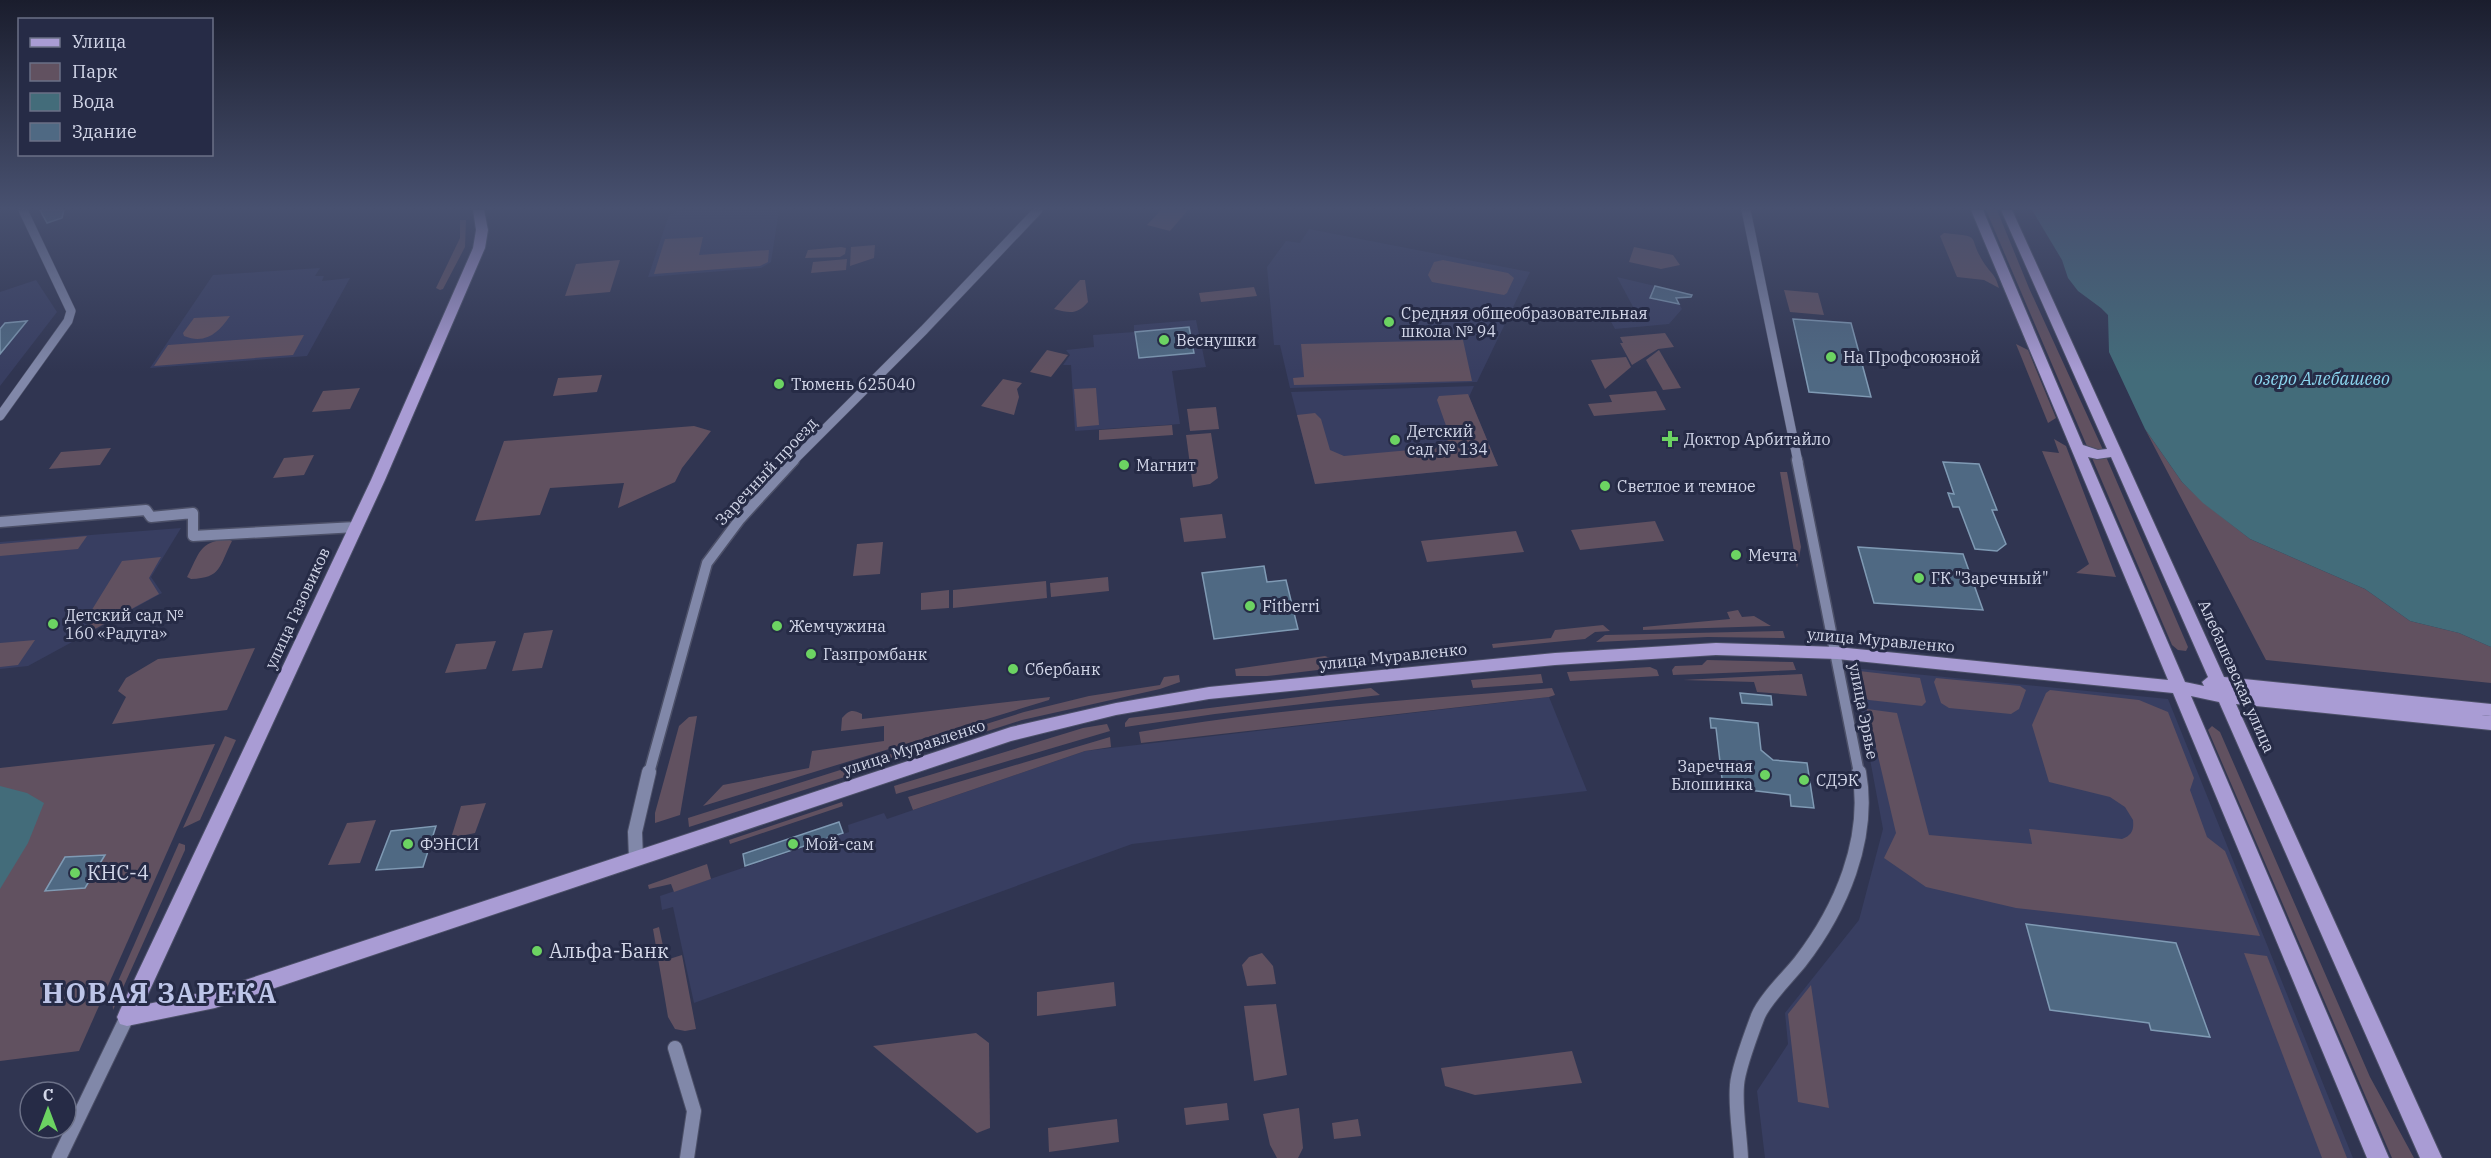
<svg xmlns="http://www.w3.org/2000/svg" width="2491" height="1158" viewBox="0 0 2491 1158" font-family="'IBM Plex Serif',serif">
  <rect width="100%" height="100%" fill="#303551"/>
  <g fill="#383e61">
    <path d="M678,210H779L771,262L761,268L648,277L669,215Z"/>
    <path d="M1309,229L1530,272L1477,382L1290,388L1280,345H1274L1267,267L1286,241L1300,243Z"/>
    <path d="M320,268L315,276H324L322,281L350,278L307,356L150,368L213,275Z"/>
    <path d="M1617,277L1655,286L1651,298L1679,304L1682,309L1669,324L1615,329L1609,318L1638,316Z"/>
    <path d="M36,280L57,312L0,386V292Z"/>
    <path d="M1196,320L1206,367L1172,371L1180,424L1075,431L1071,365H1063L1070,355L1066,350L1094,347L1093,335L1134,332V325Z"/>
    <path d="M1474,386L1469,397L1498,466L1315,484L1291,392Z"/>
    <path d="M181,528L151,577L162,593L28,666L0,669V542Z"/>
    <path d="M1853,668L2168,699L2353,1158H1765L1757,1091L1788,1044L1785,1013L1859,920L1883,829Z"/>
    <path d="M1549,697L1587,791L1132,844L694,1003L673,907L662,910L660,896L849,832L848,825L884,813L887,819L1085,751Z"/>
  </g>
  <g fill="#615160">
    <path d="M1161,210H1188L1170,231L1147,225Z"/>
    <path d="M1986,210H1997L2029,288L2104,452L2188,647L2186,651L2178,650L2172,645Z"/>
    <path d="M460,220H466L465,247L443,289L440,290L436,288L460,238Z"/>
    <path d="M1944,233C1985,237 1966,235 1984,263C1991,274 1995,273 1999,288L1984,280L1957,277L1940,236Z"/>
    <path d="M703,237L699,255L769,250L768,262L760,266L654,274L665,239Z"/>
    <path d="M875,245L874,258L850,266L851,247Z"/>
    <path d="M841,247L846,248L845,254L840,257L805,258L808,250Z"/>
    <path d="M1634,247L1673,255L1680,265L1661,269L1629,262Z"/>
    <path d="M847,259L846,270L811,273L813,262Z"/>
    <path d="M620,260L610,292L565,296L576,264Z"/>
    <path d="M1443,260L1508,273L1514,278L1507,293L1504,295L1432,282L1428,275L1434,262Z"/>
    <path d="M1080,280H1085L1088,302C1077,315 1070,313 1054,309Z"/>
    <path d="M1254,287L1257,296L1201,302L1199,293Z"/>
    <path d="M1784,290L1818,293L1824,315L1790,312Z"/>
    <path d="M230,316C219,332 206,345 184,336L183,333L194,318Z"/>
    <path d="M1665,333L1674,347L1658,349L1632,365L1620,343H1623L1620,337Z"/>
    <path d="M304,335L293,355L154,366L168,345Z"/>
    <path d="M1463,340L1472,381L1294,385L1293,378L1304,377L1301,344Z"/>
    <path d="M2016,344L2028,350L2056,418L2048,423Z"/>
    <path d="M1047,350L1068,355L1051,377L1030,372Z"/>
    <path d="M1659,350L1681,388L1663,390L1646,360Z"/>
    <path d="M1626,357L1631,367L1605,389L1591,360Z"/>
    <path d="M602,375L597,392L553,396L558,378Z"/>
    <path d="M1003,379L1022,383L1017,389L1019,397L1014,415L981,406Z"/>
    <path d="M360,388L350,409L312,412L323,391Z"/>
    <path d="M1096,388L1099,425L1077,427L1074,389Z"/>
    <path d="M1656,391L1666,410L1594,416L1588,404L1612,402L1609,395Z"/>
    <path d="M1468,394L1498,466L1315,484L1297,415L1315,413L1321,419L1330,450L1344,456L1443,447L1450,437L1437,400L1439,396Z"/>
    <path d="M1216,407L1219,429L1190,431L1187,409Z"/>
    <path d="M1172,425L1173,435L1099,440V430Z"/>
    <path d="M694,426L711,431L682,468L675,482L618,508L624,483L550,488L540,515L475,521L504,441Z"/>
    <path d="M2145,429L2182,482L2204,503L2250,539L2365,589L2410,621L2459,633L2491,647V683L2266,660Z"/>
    <path d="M1211,433L1218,478L1210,484L1193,487L1186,435Z"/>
    <path d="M2054,439L2066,446L2116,577L2076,573L2089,564L2042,451L2059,453Z"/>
    <path d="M111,448L100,465L49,469L61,452Z"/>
    <path d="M314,455L304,475L273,478L284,458Z"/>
    <path d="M1780,472H1787L1801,547L1797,568Z"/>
    <path d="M1222,514L1226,538L1184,542L1180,518Z"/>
    <path d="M1655,521L1664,541L1580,550L1571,530Z"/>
    <path d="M1516,531L1524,552L1427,562L1421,541Z"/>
    <path d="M87,536L78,549L0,556V544Z"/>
    <path d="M228,539L232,541C219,566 222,578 191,579L187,577C200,553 198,542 228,539Z"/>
    <path d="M883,542L880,574L853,576L857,544Z"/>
    <path d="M161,557L149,578L159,594L93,630L85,621L122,561Z"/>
    <path d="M1108,577L1109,591L1051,597L1050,583Z"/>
    <path d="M1046,581L1047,598L953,608V590Z"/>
    <path d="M949,590V608L921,610V593Z"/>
    <path d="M1738,610L1742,617L1754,616L1771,626L1643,630V627L1730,619L1727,612Z"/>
    <path d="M1603,625L1610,631L1595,632L1585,639L1493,648L1492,644L1551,638L1555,630Z"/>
    <path d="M553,630L542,668L512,671L524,633Z"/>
    <path d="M1783,631L1785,638L1708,637L1596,642L1605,635Z"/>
    <path d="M35,640L18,665L0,667V643Z"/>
    <path d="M496,641L486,669L445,673L456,644Z"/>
    <path d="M255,648L227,710L112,724L126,697L118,691L126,678L158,659Z"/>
    <path d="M1325,656L1330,658L1331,662L1326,669L1267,676H1236L1235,669Z"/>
    <path d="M1707,660L1793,662L1796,670L1673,675L1672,670L1675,666L1702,665Z"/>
    <path d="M1650,667L1657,670L1659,676L1570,681L1567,672Z"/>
    <path d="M1859,671L1920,678L1926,702L1922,706L1869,700L1863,697Z"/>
    <path d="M1541,674L1543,683L1473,688L1471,680Z"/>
    <path d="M1802,674L1807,696L1757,692L1754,682L1683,680Z"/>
    <path d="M1179,675L1180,682L1160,689L1022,720L689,827L688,818L1024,712L1089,696L1160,685L1164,677Z"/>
    <path d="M1936,678L2020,686L2026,690L2019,709L2011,714L1949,708L1941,703L1934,682Z"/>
    <path d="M1371,688L1380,695L1215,714L1125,727V723L1129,718Z"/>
    <path d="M1552,688L1555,695L1549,697L1141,743L1139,732C1276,708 1414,700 1552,688Z"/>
    <path d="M2050,690L2139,700L2168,712L2194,778L2190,790L2207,837L2225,851L2260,936L2016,908L1926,887L1884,858L1896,833L1867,709L1897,713L1929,835L2032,844L2029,829L2122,839C2132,835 2134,830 2133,820L2125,807L2110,797L2049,782L2032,725L2046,693Z"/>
    <path d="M1050,697L1049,700L703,806L723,785L809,768L812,751L884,741V726L841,731L842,718C849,710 852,709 862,714V719Z"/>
    <path d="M697,716L680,815L655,823V813L679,726L689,717Z"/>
    <path d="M1107,724L1110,731L896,794L894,786L1083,728Z"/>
    <path d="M2212,726L2220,732L2370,1077L2414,1158H2392L2208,730Z"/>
    <path d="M225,736L236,740L200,820L183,828Z"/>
    <path d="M1110,737L1111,747L1085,751L913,810L908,797Z"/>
    <path d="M215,744L79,1051L0,1061V768Z"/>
    <path d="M842,802L843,806L730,844L729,840Z"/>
    <path d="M486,803L475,833L451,838L461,806Z"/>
    <path d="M376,820L360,863L328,865L347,823Z"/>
    <path d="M179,843L185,845V850L113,1010L112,995Z"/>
    <path d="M707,864L711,879L674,892L671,884L649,889L648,885Z"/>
    <path d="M659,927L666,960L682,955L696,1029L685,1031L675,1029L668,1017L653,929Z"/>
    <path d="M1262,953L1273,966L1276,984L1247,986L1242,965L1249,957Z"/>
    <path d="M2244,953L2267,956L2347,1158H2322Z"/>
    <path d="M1114,982L1116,1006L1037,1016V992Z"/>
    <path d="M1811,985L1829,1108L1798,1102L1788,1014Z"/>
    <path d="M1276,1004L1287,1075L1254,1081L1244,1006Z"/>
    <path d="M976,1033L989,1043L990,1128L977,1133L873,1046Z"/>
    <path d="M1572,1051L1582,1083L1475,1095L1445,1086L1441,1068Z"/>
    <path d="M1227,1103L1229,1120L1186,1125L1184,1108Z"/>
    <path d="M1299,1108L1303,1148L1298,1158H1277L1270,1145L1263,1114Z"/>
    <path d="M1117,1119L1119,1142L1049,1152L1048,1128Z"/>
    <path d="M1358,1119L1361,1136L1334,1139L1332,1123Z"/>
  </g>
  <g fill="#436c7a">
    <path d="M2032,210H2491V647L2459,633L2410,621L2365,589L2250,539L2203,503L2182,482L2145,429L2109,352L2108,315L2101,308L2078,291L2068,278L2062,260Z"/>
    <path d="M0,786L27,793L44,803L28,843L0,889Z"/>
  </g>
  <g fill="#4f6983" stroke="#7f9ab4" stroke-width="1.5">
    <path d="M40,210H64L62,218L47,223Z"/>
    <path d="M1655,286L1692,295L1691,297L1676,298L1679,304L1650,298Z"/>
    <path d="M1793,319L1851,323L1871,397L1809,392Z"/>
    <path d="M27,321L0,354V329L5,323Z"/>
    <path d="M1189,327L1194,353L1139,358L1135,332Z"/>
    <path d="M1943,462L1979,464L1997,510H1992L2006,544L1997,551L1975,549L1959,507H1953L1948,493L1954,494Z"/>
    <path d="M1858,547L1963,554L1983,610L1874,603Z"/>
    <path d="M1264,566L1267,582L1286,580L1298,629L1214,639L1202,573Z"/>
    <path d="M1740,693L1771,696L1772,705L1742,703Z"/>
    <path d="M1710,718L1758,723L1761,750L1773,760L1807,763L1814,808L1791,806L1790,795L1723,787L1716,728H1711Z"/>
    <path d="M839,822L843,833L745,866L743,854Z"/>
    <path d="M436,826L423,867L376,870L391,831Z"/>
    <path d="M105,855L85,888L45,891L65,857Z"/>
    <path d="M2026,924L2176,943L2210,1037L2151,1030L2149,1023L2050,1010Z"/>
  </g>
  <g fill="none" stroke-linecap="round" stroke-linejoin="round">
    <defs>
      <g id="minor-far2">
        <path d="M1746,210L1798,462"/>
        <path d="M0,416L68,321L71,311L23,210"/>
        <path d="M792,462L924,330L1038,210"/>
      </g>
      <g id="minor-far1">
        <path d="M1797,460L1859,773"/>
        <path d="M0,522L146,510L151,517L193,513V536L356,527"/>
        <path d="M649,773L707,563L740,519L794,460"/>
      </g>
      <g id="minor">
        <path d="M636,858L635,832L649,772"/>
        <path d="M675,1048L694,1111L687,1158"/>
        <path d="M59,1158L127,1017"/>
        <path d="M1741,1158C1740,1134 1735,1109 1737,1085C1738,1069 1752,1032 1758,1016C1765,999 1788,977 1800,962C1841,909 1871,839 1859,772"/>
      </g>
      <path id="major" d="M473,210H484L488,230L485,248L385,480L143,1005L215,990L1011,727L1116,703L1209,687L1555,653L1716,643L1837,647L2168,680L1971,210H1983L2083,445L2098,450L2107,449L2001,210H2012L2224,677L2491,704V716L2230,689L2491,716V730L2236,704L2442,1158H2420L2219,702L2191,696L2389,1158H2367L2173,693L1837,659L1716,655L1555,665L1209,699L1116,715L1011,741L215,1008L127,1026L120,1024L117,1017L120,1010L371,480L473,248L476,230ZM2088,457L2097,459L2111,457L2208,677L2202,682L2204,686L2185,682Z"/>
    </defs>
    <use href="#minor-far2" stroke="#4c5068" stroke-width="10"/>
    <use href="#minor-far1" stroke="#4c5068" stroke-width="13"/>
    <use href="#minor" stroke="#4c5068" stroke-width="16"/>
    <use href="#major" stroke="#4c5068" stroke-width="2"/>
    <use href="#minor-far2" stroke="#8188a9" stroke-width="9"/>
    <use href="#minor-far1" stroke="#8188a9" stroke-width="10"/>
    <use href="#minor" stroke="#8188a9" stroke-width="14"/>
    <use href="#major" fill="#a99cd4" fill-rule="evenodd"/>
  </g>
  <linearGradient id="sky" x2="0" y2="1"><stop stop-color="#1a1d2d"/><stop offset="0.56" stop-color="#485170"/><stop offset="1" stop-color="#485170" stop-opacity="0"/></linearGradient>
  <rect width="2491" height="372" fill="url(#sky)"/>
  <g fill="#6cd362" stroke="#262b46" stroke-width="2">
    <circle cx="1389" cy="322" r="6"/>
    <circle cx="1164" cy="340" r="6"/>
    <circle cx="1831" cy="357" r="6"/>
    <circle cx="779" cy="384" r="6"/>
    <path d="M1667 430h6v6h6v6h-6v6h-6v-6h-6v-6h6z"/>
    <circle cx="1395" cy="440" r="6"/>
    <circle cx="1124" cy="465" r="6"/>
    <circle cx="1605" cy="486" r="6"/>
    <circle cx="1736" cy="555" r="6"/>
    <circle cx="1919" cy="578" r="6"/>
    <circle cx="1250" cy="606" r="6"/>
    <circle cx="53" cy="624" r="6"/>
    <circle cx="777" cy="626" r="6"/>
    <circle cx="811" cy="654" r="6"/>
    <circle cx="1013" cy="669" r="6"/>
    <circle cx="1765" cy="775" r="6"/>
    <circle cx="1804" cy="780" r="6"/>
    <circle cx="408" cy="844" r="6"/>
    <circle cx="793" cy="844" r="6"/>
    <circle cx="75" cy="873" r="6"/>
    <circle cx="537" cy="951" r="6"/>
  </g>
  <g text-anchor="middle" stroke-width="6" stroke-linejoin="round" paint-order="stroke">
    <g font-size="16" fill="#d3d7e9" stroke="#262b46" text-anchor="start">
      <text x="1401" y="319">Средняя общеобразовательная<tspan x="1401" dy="18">школа № 94</tspan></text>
      <text x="1176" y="346">Веснушки</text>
      <text x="1843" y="363">На Профсоюзной</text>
      <text x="791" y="390">Тюмень 625040</text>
      <text x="1407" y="437">Детский<tspan x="1407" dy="18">сад № 134</tspan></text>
      <text x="1684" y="445">Доктор Арбитайло</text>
      <text x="1136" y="471">Магнит</text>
      <text x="1617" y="492">Светлое и темное</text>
      <text x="1748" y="561">Мечта</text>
      <text x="1931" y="584">ГК "Заречный"</text>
      <text x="1262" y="612">Fitberri</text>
      <text x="65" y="621">Детский сад №<tspan x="65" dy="18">160 «Радуга»</tspan></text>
      <text x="789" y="632">Жемчужина</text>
      <text x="823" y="660">Газпромбанк</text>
      <text x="1025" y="675">Сбербанк</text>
      <text x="1753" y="772" text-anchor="end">Заречная<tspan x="1753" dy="18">Блошинка</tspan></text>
      <text x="1816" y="786">СДЭК</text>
      <text x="420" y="850">ФЭНСИ</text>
      <text x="805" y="850">Мой-сам</text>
    </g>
    <g font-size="16" fill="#d3d7e9" stroke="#262b46">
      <text transform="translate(766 471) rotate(-47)" y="6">Заречный проезд</text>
      <text transform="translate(297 608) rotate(-65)" y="6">улица Газовиков</text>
      <text transform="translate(1881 640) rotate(5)" y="6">улица Муравленко</text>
      <text transform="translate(1393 656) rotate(-6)" y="6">улица Муравленко</text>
      <text transform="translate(2237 676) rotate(66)" y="6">Алебашевская улица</text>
      <text transform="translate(1864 711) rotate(79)" y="6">улица Эрвье</text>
      <text transform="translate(914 747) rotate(-18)" y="6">улица Муравленко</text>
    </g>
    <g font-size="18" font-style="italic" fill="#8bd5ee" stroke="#262b46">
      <text x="2322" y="385">озеро Алебашево</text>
    </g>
    <g font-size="20" fill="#d3d7e9" stroke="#262b46" text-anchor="start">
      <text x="87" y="880">КНС-4</text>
      <text x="549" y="958">Альфа-Банк</text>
    </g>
    <g font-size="27" font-weight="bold" letter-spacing="1.5" fill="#bdc5e8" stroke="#262b46">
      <text x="160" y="1003">НОВАЯ ЗАРЕКА</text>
    </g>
  </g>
  <rect x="18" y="18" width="195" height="138" fill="#262b46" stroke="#6b7087" stroke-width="1.5"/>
  <rect x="30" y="38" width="30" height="9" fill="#a99cd4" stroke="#6b7087" stroke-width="1.5"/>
  <text x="72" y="48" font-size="18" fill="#d3d7e9">Улица</text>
  <rect x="30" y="63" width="30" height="18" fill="#615160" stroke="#6b7087" stroke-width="1.5"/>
  <text x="72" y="78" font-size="18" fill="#d3d7e9">Парк</text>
  <rect x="30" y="93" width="30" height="18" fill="#436c7a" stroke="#6b7087" stroke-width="1.5"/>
  <text x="72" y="108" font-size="18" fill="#d3d7e9">Вода</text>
  <rect x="30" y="123" width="30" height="18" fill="#4f6983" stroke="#6b7087" stroke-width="1.5"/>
  <text x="72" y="138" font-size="18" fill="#d3d7e9">Здание</text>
  <g transform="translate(48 1110)"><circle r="28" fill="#262b46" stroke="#6b7087" stroke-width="1.5"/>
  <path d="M0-4.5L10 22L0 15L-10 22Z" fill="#6cd362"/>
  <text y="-9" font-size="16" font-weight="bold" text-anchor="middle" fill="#d3d7e9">С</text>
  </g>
</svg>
